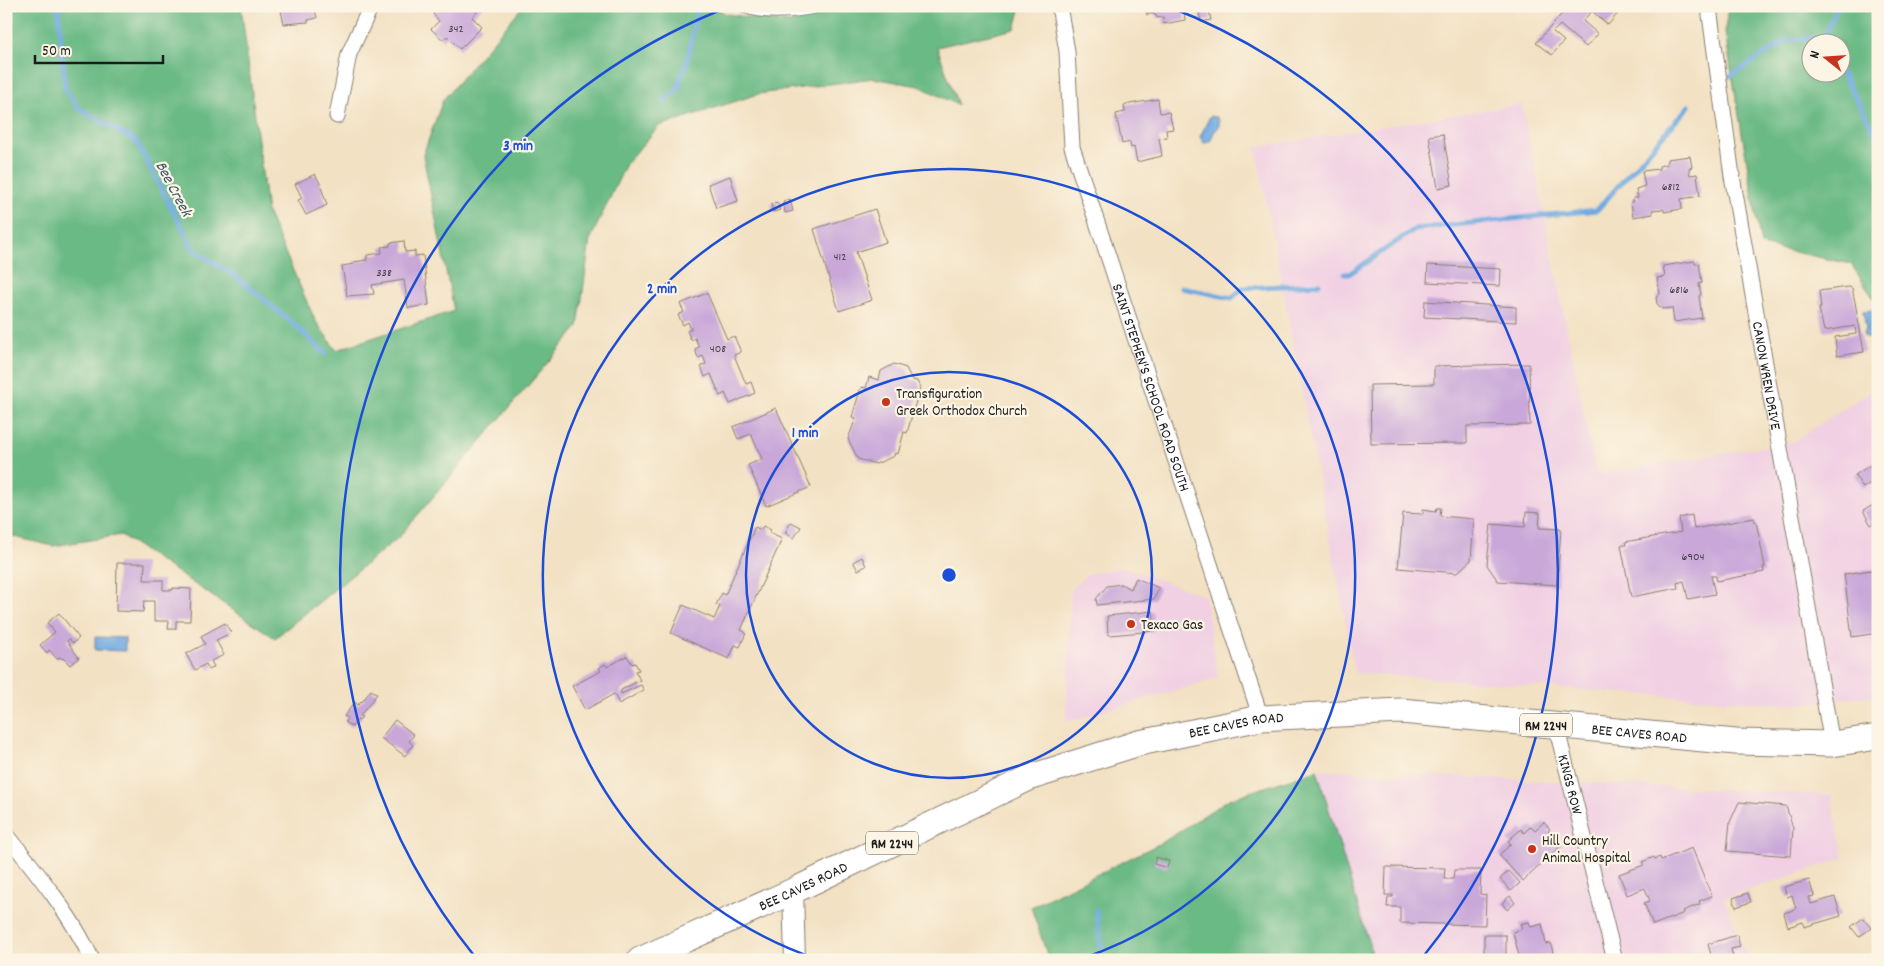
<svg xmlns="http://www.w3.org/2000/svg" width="1884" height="966" viewBox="0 0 1884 966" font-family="Dekko,sans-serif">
  <rect width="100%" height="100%" fill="#fcf5e5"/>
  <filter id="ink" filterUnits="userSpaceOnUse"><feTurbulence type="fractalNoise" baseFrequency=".02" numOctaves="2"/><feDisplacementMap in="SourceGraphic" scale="10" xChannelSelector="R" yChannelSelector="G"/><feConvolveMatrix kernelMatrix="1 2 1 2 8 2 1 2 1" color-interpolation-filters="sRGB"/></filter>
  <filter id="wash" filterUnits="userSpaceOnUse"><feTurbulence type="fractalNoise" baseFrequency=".0096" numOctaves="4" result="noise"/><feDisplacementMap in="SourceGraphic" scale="20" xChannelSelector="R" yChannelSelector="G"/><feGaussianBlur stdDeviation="1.12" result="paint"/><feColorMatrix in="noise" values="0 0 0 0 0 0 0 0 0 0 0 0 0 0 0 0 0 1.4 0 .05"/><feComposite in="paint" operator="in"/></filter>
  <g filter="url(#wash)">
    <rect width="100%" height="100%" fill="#f2e1c3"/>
    <g fill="#f1d0e3">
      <path d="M1522,104L1596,474L1793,442L1878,386V695L1790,705L1355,673L1256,147Z"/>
      <path d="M1123,567L1205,596L1218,678L1066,722L1071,590L1087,574Z"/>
      <path d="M1317,770L1831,795L1844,858L1724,898L1748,960H1374Z"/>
    </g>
    <g fill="#6bba85" stroke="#446b50" fill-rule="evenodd">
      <path d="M6,6H241L267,212L315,320L336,350L454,311L423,155L443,100L523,6H712L726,14L790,23L847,6H1021L1015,29L937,47L958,105L919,86L873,78L758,94L659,126L626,164L590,240L578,327L399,537L275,638L121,535L53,546L6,535Z"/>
      <path d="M1728,6H1878V305L1851,264L1761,245L1725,33ZM1812,42H1842V72H1812Z"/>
      <path d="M1317,770L1374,960H1049L1031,907L1165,841L1229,799Z"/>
    </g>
    <g fill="#70aae0" stroke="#46637e">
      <path d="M1210,116L1217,117L1219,121V127L1214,132L1210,142L1204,143L1200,137Z"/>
      <path d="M1873,310L1878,338L1870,339L1864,336V332L1866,329L1863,311Z"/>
      <path d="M95,637L125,638V651L95,650Z"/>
    </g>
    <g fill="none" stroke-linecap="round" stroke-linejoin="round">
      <g stroke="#70aae0" stroke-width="5">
        <path d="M58,6L65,89L78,108L136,141L194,250L238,278L290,321L326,354"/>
        <path d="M1841,72L1878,137"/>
        <path d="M1730,76L1788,40L1824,37L1838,6"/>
        <path d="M663,101L679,89L680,78L686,66L698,6"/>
        <path d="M1345,274H1349L1415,229L1597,210L1689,106"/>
        <path d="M1182,288L1232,298L1243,288L1319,284"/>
        <path d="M1096,910L1103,960"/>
      </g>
    </g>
    <g id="blocks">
      <g fill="#c9a7d9">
        <path d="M280,6H314L317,18L308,20V22L284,24Z"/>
        <path d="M438,6H483L472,17L482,27L460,49L447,36L443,40L431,29L439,21L433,14L440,8Z"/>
        <path d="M1146,6H1208L1211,20L1201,22L1199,12H1197V9L1184,11L1185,20L1164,24L1163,17L1157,18L1156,15H1154L1153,13L1147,15Z"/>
        <path d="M1576,6H1611L1619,12L1608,25L1592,11L1583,21L1598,34L1586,47L1560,25L1553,32L1564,41L1552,55L1536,43L1567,8L1571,12Z"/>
        <path d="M1158,99L1160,113L1169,112L1173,129L1166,130L1167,137L1159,138L1162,156L1137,162L1134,147L1131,148L1130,142L1122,144L1116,114L1125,112L1124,105Z"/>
        <path d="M1443,134L1452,185L1438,188L1429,136Z"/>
        <path d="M1690,156L1692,167L1689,168L1690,175L1697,174L1700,196L1681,199L1682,209L1664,212V209L1652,210L1653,214L1633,217L1631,201H1633V198H1638L1636,189L1645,186L1642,171L1659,169V166L1667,164V159Z"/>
        <path d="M315,174L322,187H321L327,205L306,215L298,200L302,198L295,184Z"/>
        <path d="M730,176L738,201L716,208L708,184Z"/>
        <path d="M790,199L793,211L785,213L783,201Z"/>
        <path d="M777,202L780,210L773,212L771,204Z"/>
        <path d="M875,209L886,242L856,252L872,300L839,311L814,229Z"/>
        <path d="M404,241L405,252L415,251V256L423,255L429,305L408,308L404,280L372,285L374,294L347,296L342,266L354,264L353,262L367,260V255L382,253L381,247L390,246V243Z"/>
        <path d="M1695,261V264L1699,263L1702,283L1699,284L1701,295L1699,296L1702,318L1674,322L1672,308L1662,309L1657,304L1656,297L1660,294L1657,278L1665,277L1663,266Z"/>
        <path d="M1428,265L1501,269L1500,286L1427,282Z"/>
        <path d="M1849,287L1852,288L1855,302L1864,352L1837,356L1835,337L1856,334L1855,326L1824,331L1819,308H1821L1819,291Z"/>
        <path d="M707,293L727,339L734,336L741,352L734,355L746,384L751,382L755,393L730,404L725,393L720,396L711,374L705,377L701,366L706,364L703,356L698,358L695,349L699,347L695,338L691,340L687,331L691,329L688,322L683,325L678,315L684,312L680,304Z"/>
        <path d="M1425,301L1516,307V322L1424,317Z"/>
        <path d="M894,364L906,368L912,380L917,381L920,387L907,433L904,432L898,454L895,453L894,456L876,464L858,459L848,439L856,418L852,417L861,387L866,388L869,377L879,380L881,371Z"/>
        <path d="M1529,364L1530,425L1467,426V443L1371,444L1370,385L1434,384V366Z"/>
        <path d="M776,408L811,487L766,506L748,465L762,459L751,434L738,439L733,427Z"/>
        <path d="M1878,460V478L1863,488L1855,475Z"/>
        <path d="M1878,502V521L1871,525L1863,511Z"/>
        <path d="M1437,508H1441L1440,516L1474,519L1471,560L1457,573L1398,568L1403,513L1423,514V509L1436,511Z"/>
        <path d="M1526,512L1540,513L1539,528L1561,529L1557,585L1498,581L1487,565L1491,524L1525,527Z"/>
        <path d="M1692,515L1694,529L1754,518V522L1756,521L1765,567H1763L1764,572L1717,581L1716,576H1711L1715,594L1688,599L1684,581L1677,583L1678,588L1631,597L1621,545H1626L1625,542L1681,532L1679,518Z"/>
        <path d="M791,522L801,527L794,538L785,533Z"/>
        <path d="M763,526L771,530L769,533L782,539L741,630L746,633L740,647L735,645L729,659L671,633L683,605L714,619L720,606L716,605L722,593L725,595L755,527L761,530Z"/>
        <path d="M862,557L866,566L858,570L853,562Z"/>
        <path d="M117,563H145L144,580H163V590H173V588L191,589L190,621H176V629H168L169,621H154V601H144L143,612L116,611Z"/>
        <path d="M1878,569V633L1852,637L1844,574Z"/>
        <path d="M1136,578L1159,588L1154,599L1097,605L1096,599L1107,586L1121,584L1131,589Z"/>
        <path d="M1153,611L1155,629L1154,631L1110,635L1108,634L1107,616Z"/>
        <path d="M59,613L79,638L73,643L69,639L67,641L79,658L70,665L63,658L62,659L60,657L57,659L49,650L47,653L40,645L55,632L47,623Z"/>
        <path d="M225,623L231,633L216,640L224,655L211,661L214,667L209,670L206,664L195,670L186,654L205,644L201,636Z"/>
        <path d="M627,656L632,664L635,663L639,670L635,671L640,680L621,690V694L641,685L644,690L619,704L614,694L585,710L572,686L601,671L599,668L605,664L607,667Z"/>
        <path d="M371,690L377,694L360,716L362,717L359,720L358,719L352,727L345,722L348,718L344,716L355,702L358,705L361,701L362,702Z"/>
        <path d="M395,720L414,735L409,741L413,745L405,756L381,738Z"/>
        <path d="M1739,802L1786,806L1793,828L1791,856L1727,851L1730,822Z"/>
        <path d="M1544,822L1550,829L1548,831L1562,845L1523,881L1499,855L1511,844L1508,841L1521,829L1524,833L1531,826L1535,830Z"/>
        <path d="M1692,848L1712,896L1699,901L1700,904L1683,911L1684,913L1653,925L1644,903L1650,901L1645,888L1627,895L1619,874L1644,865L1642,862L1654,857L1655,859L1660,857L1661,860Z"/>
        <path d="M1156,857L1169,861L1167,868L1154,864Z"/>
        <path d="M1386,867L1445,868L1444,879H1453L1454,870H1481L1480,894L1486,895L1485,925L1400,923V907H1387L1388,897H1393V895H1385Z"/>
        <path d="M1509,871L1520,883L1511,891L1500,879Z"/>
        <path d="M1809,880L1814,896L1809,897L1811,904L1835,897L1841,916L1804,927L1803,922L1788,927L1784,913L1796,909L1792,895L1787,897L1784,887Z"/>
        <path d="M1748,893L1751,902L1736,907L1733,898Z"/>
        <path d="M1510,896L1515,903L1507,910L1502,903Z"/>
        <path d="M1863,918L1871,928L1859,937L1851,927Z"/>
        <path d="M1529,922L1531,927L1542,924L1546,944L1551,943L1553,954L1549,955L1551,960H1520L1513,932L1522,929L1520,924Z"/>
        <rect x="1484" y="935" width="22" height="25"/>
        <path d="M1737,935L1740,947L1731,949L1734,960H1706L1705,957L1711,955L1708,944Z"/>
      </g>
    </g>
  </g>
  <g filter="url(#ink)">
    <use href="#blocks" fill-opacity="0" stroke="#877e70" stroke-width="1"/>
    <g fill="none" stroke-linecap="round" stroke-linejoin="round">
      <defs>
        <g id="minor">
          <path d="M747,6C768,13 792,10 814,6"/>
          <path id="s1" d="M1059,6L1067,51L1072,147L1261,718"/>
          <path id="s2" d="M1710,6V15L1732,176L1832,744"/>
          <path d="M337,116L349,54L371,6"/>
          <path id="s3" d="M1556,726L1615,960"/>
          <path d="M6,834C36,871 73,917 92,960"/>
        </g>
        <path id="tertiary" d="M793,891L795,960"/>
        <g id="primary">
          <path id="s4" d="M640,960L793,891L1031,777L1139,743L1261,718L1401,711L1736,742L1832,744L1878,737"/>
        </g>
      </defs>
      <use href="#minor" stroke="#877e70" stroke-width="17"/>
      <use href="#tertiary" stroke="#877e70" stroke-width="22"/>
      <use href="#primary" stroke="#877e70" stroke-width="27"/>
      <use href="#minor" stroke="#fff" stroke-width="15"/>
      <use href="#tertiary" stroke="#fff" stroke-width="20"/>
      <use href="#primary" stroke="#fff" stroke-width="25"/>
    </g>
  </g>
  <g fill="none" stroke="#1d4ed8" stroke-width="2.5">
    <circle cx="949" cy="575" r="203"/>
    <path d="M817 959A406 406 0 1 1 1081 959"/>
    <path d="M476 958A609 609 0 0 1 731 6M1167 6A609 609 0 0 1 1422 958"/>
  </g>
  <g fill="#c8321e" stroke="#fcf5e5" stroke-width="2">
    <circle cx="886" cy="402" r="5"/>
    <circle cx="1131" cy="624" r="5"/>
    <circle cx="1532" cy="849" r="5"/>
  </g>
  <g text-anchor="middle" stroke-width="4.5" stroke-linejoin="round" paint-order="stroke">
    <g font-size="12" fill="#473f4b">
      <text x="456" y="32">342</text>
      <text x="1671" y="190">6812</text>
      <text x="840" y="260">412</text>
      <text x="384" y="276">338</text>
      <text x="1679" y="293">6816</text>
      <text x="718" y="352">408</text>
      <text x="1693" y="560">6904</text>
    </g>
    <g fill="#fcf5e5" stroke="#5f5d58" stroke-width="1">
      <rect x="1520" y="713.5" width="52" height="23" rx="4"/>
      <rect x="866" y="831.5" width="52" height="23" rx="4"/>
    </g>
    <g font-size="14" font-weight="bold" fill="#1c1c1c">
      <text x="1546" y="730">RM 2244</text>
      <text x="892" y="848">RM 2244</text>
    </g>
    <g font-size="15" fill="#1c1c1c" stroke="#fcf5e5">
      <text dy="5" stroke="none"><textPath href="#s2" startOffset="374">CANON WREN DRIVE</textPath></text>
      <text dy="5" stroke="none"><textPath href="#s1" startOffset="395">SAINT STEPHEN'S SCHOOL ROAD SOUTH</textPath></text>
      <text dy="5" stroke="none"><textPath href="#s4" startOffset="644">BEE CAVES ROAD</textPath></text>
      <text dy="5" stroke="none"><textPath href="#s4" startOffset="1049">BEE CAVES ROAD</textPath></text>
      <text dy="5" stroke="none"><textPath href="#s3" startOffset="60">KINGS ROW</textPath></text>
      <text dy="5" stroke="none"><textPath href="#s4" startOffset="179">BEE CAVES ROAD</textPath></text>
    </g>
    <g font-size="15" fill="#1c1c1c" stroke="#fcf5e5" text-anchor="start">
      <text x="896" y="398">Transfiguration<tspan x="896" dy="17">Greek Orthodox Church</tspan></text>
      <text x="1141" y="629">Texaco Gas</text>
      <text x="1542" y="845">Hill Country<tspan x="1542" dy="17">Animal Hospital</tspan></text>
    </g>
    <g font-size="16" font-style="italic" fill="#3e556a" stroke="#fcf5e5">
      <text transform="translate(175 188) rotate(62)" y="6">Bee Creek</text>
    </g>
  </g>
  <circle cx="949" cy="575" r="8" fill="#1d4ed8" stroke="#fcf5e5" stroke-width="2.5"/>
  <g font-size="15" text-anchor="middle" font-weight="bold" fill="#1d4ed8" stroke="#fcf5e5" stroke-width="4.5" stroke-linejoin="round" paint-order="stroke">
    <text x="518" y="150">3 min</text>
    <text x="662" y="293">2 min</text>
    <text x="805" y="437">1 min</text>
  </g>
  <rect width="1884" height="966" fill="none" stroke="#fcf5e5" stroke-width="25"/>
  <g transform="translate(1826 58) rotate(287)"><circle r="24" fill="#fcf5e5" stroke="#a29e95"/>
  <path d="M0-4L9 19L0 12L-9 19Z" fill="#c8321e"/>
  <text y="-8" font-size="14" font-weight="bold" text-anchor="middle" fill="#1c1c1c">N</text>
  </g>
  <path d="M35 55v8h128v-8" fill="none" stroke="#1c1c1c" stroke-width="2.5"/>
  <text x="42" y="55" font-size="15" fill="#1c1c1c" stroke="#fcf5e5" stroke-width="4" paint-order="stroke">50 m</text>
</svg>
